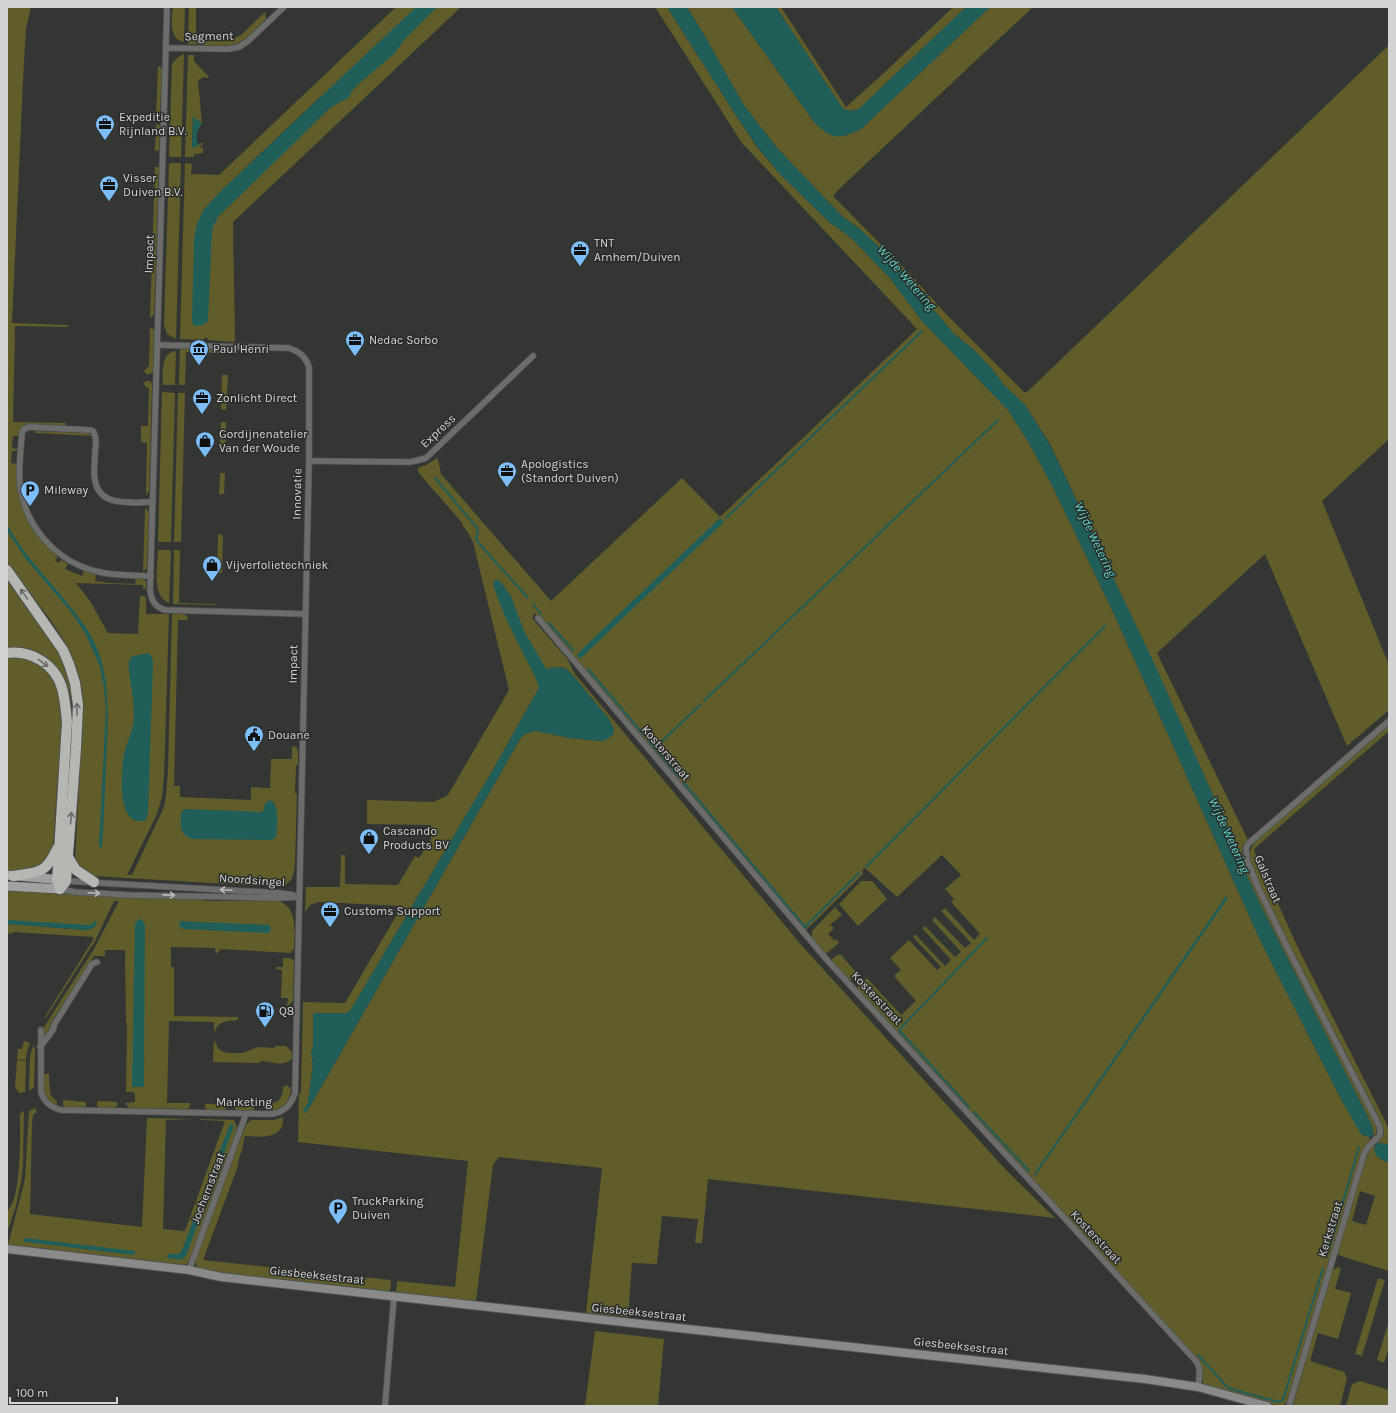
<svg xmlns="http://www.w3.org/2000/svg" width="1396" height="1413" viewBox="0 0 1396 1413" font-family="Karla,sans-serif">
  <rect width="100%" height="100%" fill="#343634"/>
  <g fill="#605d2a" fill-rule="evenodd">
    <path d="M7,7H31L26,28L23,80L12,323L68,325V327L15,326L13,422L66,423V425H25L21,429L19,436H13L12,448L18,449V451H12L11,463L17,464C16,506 27,528 58,557L55,560L58,563L61,560L68,564L65,569L82,576L84,571L96,575L95,581L110,583L135,584L136,578L143,579L146,581V588L145,589H143V585L76,583L90,601L108,633L138,634L140,596H144L146,598V614H169L164,777L162,797L157,814L127,875H132L164,807L166,795L168,770L172,614H184L187,616L188,620H178L174,786H180V797L251,800V787L270,788L271,759H292V746L296,747L298,751V765H296L295,793L297,794L295,863L294,872L291,880L285,885L277,887L94,876L84,873L75,861C77,830 78,798 80,767C82,731 88,693 73,659C59,624 27,593 7,561Z"/>
    <path d="M173,7H185L184,42C168,39 172,19 173,7Z"/>
    <path d="M189,7H196V39L227,40L235,38L241,35L265,12L266,19C258,26 250,36 240,42C228,49 202,44 188,44Z"/>
    <path d="M396,7H419L325,95L321,96L223,189L211,231L216,217L432,7H461L233,222L235,340L233,342L208,340V338H204V340L180,339L185,163L192,164L191,174L219,175Z"/>
    <path d="M655,7H667L737,117L757,147L779,173L829,222L841,230L852,239L890,278L922,321L1008,410L1029,443L1052,485L1115,616L1260,940L1341,1099L1362,1135L1369,1137L1371,1140L1363,1150L1352,1184L1289,1397C1286,1403 1285,1406 1278,1406L1205,1385C1199,1378 1205,1369 1199,1361L858,992V987L867,978L901,1015L916,1001L894,976L901,970L890,958L909,940L937,970L941,967L913,937L915,934L945,966L951,960L922,928L925,926L955,957L961,952L932,920L935,917L965,948L971,943L941,911L945,908L974,940L980,934L951,902L954,899L945,889L961,875L942,855L897,897L865,868L862,870L863,874L807,929L803,931L535,613L532,618L568,660L575,674L803,947L1006,1170L1055,1218L708,1179L702,1243H695L698,1219L662,1216L657,1264L632,1263L628,1317L586,1313L602,1168L499,1157L493,1165L476,1301L396,1293L397,1281L455,1287L468,1161L298,1142L299,1094L301,1093L303,1002L345,1003L402,906L319,902L310,905L305,913L306,887H340L341,855H345V884L398,885L415,856L419,858L431,840V825L367,824V800L433,802L438,800L448,795L509,690L473,542L467,531L462,525L463,524L418,472V468L426,465L437,458L438,459L441,474L551,601L682,478L720,517L917,329L742,143ZM560,667L565,668L569,671L609,719L614,730L613,734L602,741L570,738L536,731L530,732L525,734L520,739L308,1110L303,1111L308,1103L313,1064L311,1054L313,1046V1013H346L350,1011L494,768L539,688L544,670Z"/>
    <path d="M687,7H732L814,122L844,136L861,129L990,7H1033L837,191L833,196L910,274L944,312L1024,392H1027L1389,45V439L1322,501L1389,665V710L1347,746L1265,554L1157,653L1248,840L1242,847L1243,858L1258,894L1321,1018L1373,1119L1377,1129L1375,1136L1373,1133L1372,1125L1261,906L1242,865L1229,831L1154,664L1050,444L1025,405L1003,384L993,370L974,350L954,334L926,301L917,286L880,248L861,230L843,217L777,148L743,104L706,38Z"/>
    <path d="M776,7H781L846,107L884,73L953,7H966L859,109L850,111L843,109Z"/>
    <path d="M184,54L181,157H171L169,156L172,64L177,58Z"/>
    <path d="M188,55H194V61L209,77L207,78L204,77L198,80L202,124L193,117L192,148L203,142V144L199,147L201,148L203,147V153L194,154V157H185Z"/>
    <path d="M158,66L161,67L162,69L160,114L156,116Z"/>
    <path d="M156,124L159,125L160,126L159,150L155,151Z"/>
    <path d="M171,163H181L176,339L167,334L164,325L169,164Z"/>
    <path d="M155,167H159L154,315L150,318Z"/>
    <path d="M150,328L153,329L154,330L153,372L150,374H146L144,371L149,366Z"/>
    <path d="M180,349L221,350L223,353L186,352L185,385H179Z"/>
    <path d="M176,351L175,385H163C163,373 160,353 176,351Z"/>
    <path d="M222,375H228L226,410L221,409Z"/>
    <path d="M146,381H150L152,384L149,491L146,495L147,443L141,442V426H148L149,389L143,384Z"/>
    <path d="M162,392L175,393L171,542H158Z"/>
    <path d="M178,393H185L181,542H174Z"/>
    <path d="M221,422H226V446H220Z"/>
    <path d="M35,431L88,433L93,436L35,433Z"/>
    <path d="M220,473H225L224,494H219Z"/>
    <path d="M145,508L149,512L147,568L143,572Z"/>
    <path d="M218,534L223,535L222,573H217Z"/>
    <path d="M158,550H171L169,603C151,596 158,565 158,550Z"/>
    <path d="M174,550H180L179,603L216,604V605L173,604Z"/>
    <path d="M7,575C41,623 84,669 68,732L58,671L7,649Z"/>
    <path d="M16,657C35,659 50,670 57,689C66,713 57,773 56,801C54,818 55,836 52,853L41,866L24,870H7V658Z"/>
    <path d="M1389,725V731L1255,848L1254,851L1299,950L1389,1129V1144L1379,1143L1378,1140L1382,1138L1384,1135L1381,1121L1278,923L1253,869L1249,854L1252,846L1258,839Z"/>
    <path d="M861,881H872L887,899L858,926L839,904Z"/>
    <path d="M7,891L124,897L181,898L209,901H279C299,909 294,932 294,949L290,953L221,949L216,954L215,948L171,947V967H174V1016L238,1017V1020C227,1021 217,1021 214,1034V1022L169,1021L167,1103H190L189,1108L187,1109L129,1108L125,1103L135,1102V1094L133,1092H126L127,1023H126L125,950H105V956H94L50,1024V1029L44,1038V1027L94,949L119,901H114L95,941L45,1019L46,1015L93,940V937L13,932L12,934L7,933V924L86,930L91,929V928L7,923Z"/>
    <path d="M835,907L842,915L830,925L834,928L828,934L835,941L836,939L839,943L827,953H824L812,939V931Z"/>
    <path d="M837,955H841L856,972L855,976L851,980L848,979L832,962V959Z"/>
    <path d="M283,958H290L294,961L293,1001L287,1007L288,998H281L282,970L276,969V967H283Z"/>
    <path d="M214,1040L218,1048L221,1051L228,1053H243L258,1047L275,1048V1046H286L292,1052V1059C281,1068 273,1061 261,1061L259,1063L213,1062Z"/>
    <path d="M24,1041L30,1043L27,1051L26,1060L17,1059L18,1049H22Z"/>
    <path d="M33,1046L35,1048L34,1087L29,1091L30,1056Z"/>
    <path d="M17,1060L26,1061L25,1092L19,1093L15,1087Z"/>
    <path d="M44,1074H49L50,1094L57,1102V1105C43,1100 43,1087 44,1074Z"/>
    <path d="M286,1085L291,1088C290,1103 281,1111 266,1111L264,1105V1104C277,1105 283,1099 283,1087Z"/>
    <path d="M63,1100L86,1102V1106L84,1107H64L63,1105Z"/>
    <path d="M242,1100H251L254,1107V1111L236,1110L234,1106L242,1105Z"/>
    <path d="M97,1101L117,1102V1106L114,1108H98Z"/>
    <path d="M205,1104H227V1106L225,1110H208L205,1108Z"/>
    <path d="M35,1108L37,1112L33,1115L32,1124L30,1214L142,1227L147,1118L193,1119L166,1120L163,1229L185,1231L225,1121L200,1120V1119L234,1120L237,1127L233,1141L234,1143L194,1250L187,1264L182,1266L8,1245L25,1179L29,1111Z"/>
    <path d="M24,1111L23,1165L21,1182L16,1206L7,1233V1211C22,1200 20,1133 20,1114Z"/>
    <path d="M283,1117C285,1140 260,1137 245,1136C243,1142 243,1148 241,1153C239,1158 238,1161 238,1166L203,1260L391,1280L390,1292L225,1274L198,1268L194,1260L246,1125L251,1120H274Z"/>
    <path d="M1374,1144L1375,1146L1374,1149L1379,1158L1389,1163V1271L1341,1256L1337,1253L1363,1165L1368,1154ZM1360,1191L1375,1196L1366,1225L1352,1221Z"/>
    <path d="M1338,1267L1341,1268L1335,1289L1351,1293L1338,1339L1318,1333L1310,1361L1344,1372L1347,1378L1340,1406H1293L1331,1271Z"/>
    <path d="M1378,1278L1385,1280L1362,1356L1355,1354Z"/>
    <path d="M1389,1321V1347L1384,1363L1377,1360Z"/>
    <path d="M595,1331L664,1339L658,1406H585Z"/>
    <path d="M1360,1381L1389,1390V1406H1346L1352,1384Z"/>
  </g>
  <g fill="#205e59">
    <path d="M416,7H437L405,39L394,54L362,81L353,90L348,98L331,107L218,217L213,227L212,232L208,321L203,325L194,326L192,321L194,240L197,224L204,209L223,189Z"/>
    <path d="M667,7H687L706,38L743,104L777,148L843,217L861,230L880,248L917,286L926,301L954,334L974,350L993,370L1003,384L1025,405L1050,445L1155,665L1229,831L1242,865L1261,906L1372,1125L1373,1134L1369,1137L1361,1134L1341,1099L1260,940L1115,616L1052,485L1029,443L1008,410L922,321L890,278L852,239L841,230L829,222L779,173L757,146L737,117Z"/>
    <path d="M732,7H776L843,109L850,111L859,109L966,7H990L861,129C838,140 832,140 814,122Z"/>
    <path d="M193,116L202,124C197,131 194,137 199,145L192,148Z"/>
    <path d="M720,518L724,522L581,658H579L577,655L578,653Z"/>
    <path d="M7,524C28,564 64,593 88,631C113,670 108,720 106,764C105,792 104,819 102,846L101,848L99,846L106,708L104,688L100,666L85,633L71,612L26,559L8,532Z"/>
    <path d="M497,580L500,581L511,596L524,631L545,667L547,669C555,667 562,666 569,671L609,719L614,730L613,734L608,739L602,741L570,738L536,731L530,732L525,734L520,739L308,1110L304,1114L303,1111L308,1103L313,1064L311,1054L313,1046V1013H346L350,1011L494,768L539,688C535,673 527,662 521,649C510,628 500,606 493,584L494,581Z"/>
    <path d="M149,653L153,660V666L148,811L146,820C116,830 121,771 124,754C127,741 134,729 134,716C134,706 133,695 131,685C130,678 128,669 129,661C130,658 130,658 133,656Z"/>
    <path d="M270,800C280,803 277,828 276,837L272,840L192,839C179,834 180,824 181,812L186,809L261,812L263,811L265,804Z"/>
    <path d="M1226,896L1228,898L1035,1176L1034,1174Z"/>
    <path d="M139,919H141L145,924L144,1087H132L135,923Z"/>
    <path d="M7,920L88,925L93,924L94,921H97C96,928 92,929 86,930L7,924Z"/>
    <path d="M180,921L269,925L271,929L269,933L183,929L180,927L179,924Z"/>
    <path d="M230,1124L234,1126L186,1256L181,1260L167,1258L168,1254H179L182,1250Z"/>
    <path d="M1379,1143L1389,1144V1163L1379,1158L1374,1152L1375,1146Z"/>
    <path d="M25,1238L135,1251V1253L134,1255L25,1242L23,1241Z"/>
  </g>
  <g fill="none" stroke-linecap="round" stroke-linejoin="round">
    <g stroke="#205e59" stroke-width="2">
      <path d="M435,478L478,529L476,540L528,598"/>
      <path d="M726,518L922,331"/>
      <path d="M533,604L541,614"/>
      <path d="M549,623L573,650"/>
      <path d="M588,669L644,735"/>
      <path d="M704,701L998,420"/>
      <path d="M648,740L679,777"/>
      <path d="M655,748L700,705"/>
      <path d="M684,783L805,927L859,873"/>
      <path d="M866,867L1105,626"/>
      <path d="M969,1107L899,1030L987,938"/>
      <path d="M974,1112L1029,1171"/>
      <path d="M1370,1133L1379,1146"/>
      <path d="M1327,1256L1359,1147"/>
      <path d="M1198,1355L1228,1388L1275,1401L1278,1402L1283,1400L1323,1268"/>
    </g>
    <defs>
      <g id="street">
        <path d="M167,7L150,591C152,601 155,607 165,610L305,614"/>
        <path d="M166,48L228,49L239,47L248,41L284,7"/>
        <path d="M309,461L409,462L415,461L426,458L533,356"/>
        <path d="M151,576C134,575 116,576 99,572C58,563 25,528 20,485C18,468 21,450 22,433L23,430L29,427L90,430L93,431C97,437 96,444 95,452C95,461 93,471 95,480C99,508 133,502 153,502"/>
        <path d="M538,618L827,960L1195,1360C1202,1368 1199,1377 1198,1387"/>
        <path d="M66,881L279,893L293,895"/>
        <path d="M60,889L75,892L130,895L278,898L299,897"/>
        <path d="M41,1030V1092C44,1102 50,1107 61,1110L271,1114C284,1113 291,1105 295,1093L309,461V367C305,356 300,352 289,348L158,345"/>
        <path d="M40,1047L53,1030L54,1025L92,964L97,962"/>
        <path d="M189,1270L246,1114"/>
        <path d="M385,1406L394,1296"/>
        <path d="M1289,1406L1364,1154L1368,1147L1380,1135V1127L1287,947L1257,885L1247,860L1246,848L1248,844L1389,721"/>
      </g>
      <path id="secondary" d="M7,1249L189,1270L221,1277L623,1322L1145,1379L1198,1387L1267,1406"/>
      <g id="primary">
        <path d="M7,875L63,880"/>
        <path d="M7,886L60,889"/>
      </g>
      <g id="highway">
        <path d="M7,570L63,650L69,664L75,683L78,705L76,748L66,881L60,889"/>
        <path d="M7,653C31,650 55,664 62,688C65,699 66,711 67,722L58,868L57,880L60,889"/>
        <path d="M68,857L76,870L94,882"/>
        <path d="M13,876C38,872 46,874 57,849"/>
      </g>
    </defs>
    <use href="#street" stroke="#515251" stroke-width="7"/>
    <use href="#secondary" stroke="#515251" stroke-width="10"/>
    <use href="#primary" stroke="#515251" stroke-width="10"/>
    <use href="#highway" stroke="#515251" stroke-width="12"/>
    <use href="#street" stroke="#6c6c6b" stroke-width="5.5"/>
    <use href="#secondary" stroke="#8a8b88" stroke-width="8"/>
    <use href="#primary" stroke="#a1a29f" stroke-width="9"/>
    <use href="#highway" stroke="#b5b7b3" stroke-width="10"/>
  </g>
  <defs><path id="oneway-shaft" d="M-6 0H5M1.5-3L5.5 0L1.5 3" fill="none" stroke-width="1.6" stroke-linecap="round" stroke-linejoin="round"/></defs>
  <g stroke="#696b68">
    <use href="#oneway-shaft" transform="translate(24 594) rotate(-126)"/>
    <use href="#oneway-shaft" transform="translate(43 663) rotate(36)"/>
    <use href="#oneway-shaft" transform="translate(77 709) rotate(-90)"/>
    <use href="#oneway-shaft" transform="translate(71 818) rotate(-86)"/>
  </g>
  <g stroke="#b9bab9">
    <use href="#oneway-shaft" transform="translate(226 890) rotate(-177)"/>
    <use href="#oneway-shaft" transform="translate(94 893) rotate(3)"/>
    <use href="#oneway-shaft" transform="translate(169 895) rotate(1)"/>
  </g>
  <defs>
    <symbol id="office-pin" viewBox="-11 -11 22 30"><path d="M0 17L-7.5 6A9.5 9.5 0 1 1 7.5 6Z" fill="#7dbef9" stroke="#2a2c2a"/><path d="M-6-3h4V-5.5h4V-3h4V5H-6ZM-1-4.5V-3h2v-1.5ZM-6 0V1H6V0Z" fill="#111"/></symbol>
    <symbol id="museum-pin" viewBox="-11 -11 22 30"><path d="M0 17L-7.5 6A9.5 9.5 0 1 1 7.5 6Z" fill="#7dbef9" stroke="#2a2c2a"/><path d="M0-6L6-3V-2H-6V-3ZM-5-1h2V3h-2ZM-1-1h2V3h-2ZM3-1h2V3H3ZM-6 4H6V6H-6Z" fill="#111"/></symbol>
    <symbol id="shop-pin" viewBox="-11 -11 22 30"><path d="M0 17L-7.5 6A9.5 9.5 0 1 1 7.5 6Z" fill="#7dbef9" stroke="#2a2c2a"/><path d="M-5-2.5h2.3a2.7 3.5 0 0 1 5.4 0H5L5.5 6h-11ZM-1.5-2.5h3a1.5 2.3 0 0 0-3 0Z" fill="#111"/></symbol>
    <symbol id="parking-pin" viewBox="-11 -11 22 30"><path d="M0 17L-7.5 6A9.5 9.5 0 1 1 7.5 6Z" fill="#7dbef9" stroke="#2a2c2a"/><path d="M-3.5-5.5H1a3.5 3.5 0 0 1 0 7H-1V5.5H-3.5ZM-1-3.4V-.6H.8a1.4 1.4 0 0 0 0-2.8Z" fill="#111"/></symbol>
    <symbol id="civic-pin" viewBox="-11 -11 22 30"><path d="M0 17L-7.5 6A9.5 9.5 0 1 1 7.5 6Z" fill="#7dbef9" stroke="#2a2c2a"/><path d="M-.6-6.5H3V-4.5H.6V-3L4-1V1h2V6H-6V1h2V-1L-.6-3ZM-1.2 2.5V6h2.4V2.5Z" fill="#111"/></symbol>
    <symbol id="fuel-pin" viewBox="-11 -11 22 30"><path d="M0 17L-7.5 6A9.5 9.5 0 1 1 7.5 6Z" fill="#7dbef9" stroke="#2a2c2a"/><path d="M-5.5-6h7V0h2V4h1.3V-2.5L3-4.5l.8-.8L6-3V5H2.5V1h-1V6h-7ZM-4.2-4.7v3.2H.2V-4.7Z" fill="#111"/></symbol>
  </defs>
  <g fill-rule="evenodd">
    <use href="#office-pin" x="94" y="113" width="22" height="30"/>
    <use href="#office-pin" x="98" y="174" width="22" height="30"/>
    <use href="#office-pin" x="569" y="239" width="22" height="30"/>
    <use href="#office-pin" x="344" y="329" width="22" height="30"/>
    <use href="#museum-pin" x="188" y="338" width="22" height="30"/>
    <use href="#office-pin" x="191" y="387" width="22" height="30"/>
    <use href="#shop-pin" x="194" y="430" width="22" height="30"/>
    <use href="#office-pin" x="496" y="460" width="22" height="30"/>
    <use href="#parking-pin" x="19" y="479" width="22" height="30"/>
    <use href="#shop-pin" x="201" y="554" width="22" height="30"/>
    <use href="#civic-pin" x="243" y="724" width="22" height="30"/>
    <use href="#shop-pin" x="358" y="827" width="22" height="30"/>
    <use href="#office-pin" x="319" y="900" width="22" height="30"/>
    <use href="#fuel-pin" x="254" y="1000" width="22" height="30"/>
    <use href="#parking-pin" x="327" y="1197" width="22" height="30"/>
  </g>
  <g text-anchor="middle" stroke-width="3" stroke-linejoin="round" paint-order="stroke">
    <g font-size="12" fill="#d3d4d3" stroke="#2a2c2a">
      <text transform="translate(209 36) rotate(-1)" y="4">Segment</text>
      <text transform="translate(149 254) rotate(-88)" y="4">Impact</text>
      <text transform="translate(438 431) rotate(-43)" y="4">Express</text>
      <text transform="translate(297 494) rotate(-89)" y="4">Innovatie</text>
      <text transform="translate(293 664) rotate(-89)" y="4">Impact</text>
      <text transform="translate(666 753) rotate(50)" y="4">Kosterstraat</text>
      <text transform="translate(1268 879) rotate(67)" y="4">Galstraat</text>
      <text transform="translate(252 880) rotate(4)" y="4">Noordsingel</text>
      <text transform="translate(877 998) rotate(47)" y="4">Kosterstraat</text>
      <text x="244" y="1106">Marketing</text>
      <text transform="translate(208 1188) rotate(-69)" y="4">Jochemstraat</text>
      <text transform="translate(1330 1229) rotate(-73)" y="4">Kerkstraat</text>
      <text transform="translate(1096 1237) rotate(47)" y="4">Kosterstraat</text>
      <text transform="translate(317 1275) rotate(6)" y="4">Giesbeeksestraat</text>
      <text transform="translate(639 1312) rotate(6)" y="4">Giesbeeksestraat</text>
      <text transform="translate(961 1346) rotate(6)" y="4">Giesbeeksestraat</text>
    </g>
    <g font-size="12" fill="#d3d4d3" stroke="#2a2c2a" text-anchor="start">
      <text x="119" y="121">Expeditie<tspan x="119" dy="14">Rijnland B.V.</tspan></text>
      <text x="123" y="182">Visser<tspan x="123" dy="14">Duiven B.V.</tspan></text>
      <text x="594" y="247">TNT<tspan x="594" dy="14">Arnhem/Duiven</tspan></text>
      <text x="369" y="344">Nedac Sorbo</text>
      <text x="213" y="353">Paul Henri</text>
      <text x="216" y="402">Zonlicht Direct</text>
      <text x="219" y="438">Gordijnenatelier<tspan x="219" dy="14">Van der Woude</tspan></text>
      <text x="521" y="468">Apologistics<tspan x="521" dy="14">(Standort Duiven)</tspan></text>
      <text x="44" y="494">Mileway</text>
      <text x="226" y="569">Vijverfolietechniek</text>
      <text x="268" y="739">Douane</text>
      <text x="383" y="835">Cascando<tspan x="383" dy="14">Products BV</tspan></text>
      <text x="344" y="915">Customs Support</text>
      <text x="279" y="1015">Q8</text>
      <text x="352" y="1205">TruckParking<tspan x="352" dy="14">Duiven</tspan></text>
    </g>
    <g font-size="13" font-style="italic" fill="#5dd6cb" stroke="#2a2c2a">
      <text transform="translate(907 277) rotate(49)" y="5">Wijde Wetering</text>
      <text transform="translate(1096 539) rotate(65)" y="5">Wijde Wetering</text>
      <text transform="translate(1230 835) rotate(66)" y="5">Wijde Wetering</text>
    </g>
  </g>
  <rect width="1396" height="1413" fill="none" stroke="#d3d4d3" stroke-width="16"/>
  <path d="M10 1397v6h107v-6" fill="none" stroke="#d3d4d3" stroke-width="2"/>
  <text x="16" y="1397" font-size="12" fill="#d3d4d3" stroke="#2a2c2a" stroke-width="3" paint-order="stroke">100 m</text>
</svg>
